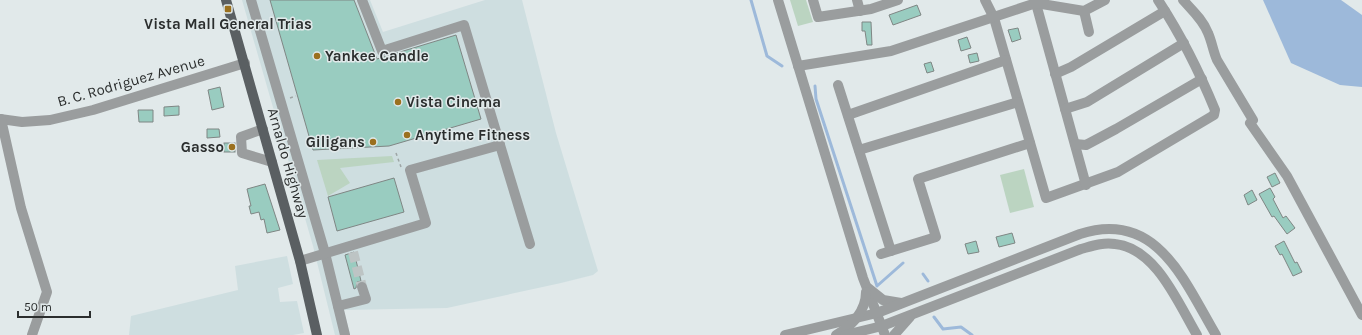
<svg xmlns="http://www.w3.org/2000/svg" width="1362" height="335" viewBox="0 0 1362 335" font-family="Karla,sans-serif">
  <rect width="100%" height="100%" fill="#e1e9ea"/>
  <g fill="#cedee0">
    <path d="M242,0H370L383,32L485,0H522L556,133L598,271L593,275L561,283L447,308L344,310L350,335H335L313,246Z"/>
    <path d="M287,256L293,284L278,288L280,302L297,301L304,333L293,335H129L131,316L238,290L235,266Z"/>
  </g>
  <g fill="#bbd4c1">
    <path d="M790,0H806L813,22L798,26Z"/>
    <path d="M392,156L394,162L340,168L350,183L328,196L317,160Z"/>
    <path d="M1024,169L1034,207L1010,213L1000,175Z"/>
  </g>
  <path fill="#9db9da" d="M1263,0H1341L1362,15V87L1340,85L1291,63Z"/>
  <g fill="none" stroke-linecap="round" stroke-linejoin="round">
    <g stroke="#9db9da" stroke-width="3">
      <path d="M751,0L767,56L782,66"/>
      <path d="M815,86L816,99L877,286L903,263"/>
      <path d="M923,274L928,281"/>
      <path d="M934,317L943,329L961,327L972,335"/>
    </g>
  </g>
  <g fill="#99ccc0" stroke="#7f8684">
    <path d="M270,0H354L377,59L456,35L481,119L389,146L313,150Z"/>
    <path d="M917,5L921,15L893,25L889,15Z"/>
    <path d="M862,22H871L872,45H867L865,31H862Z"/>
    <path d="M1018,28L1021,39L1012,42L1008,30Z"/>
    <path d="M967,37L971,48L961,51L958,40Z"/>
    <path d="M977,53L979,61L970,63L968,55Z"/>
    <path d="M931,62L934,71L927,73L924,64Z"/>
    <path d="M220,87L224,107L212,110L208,90Z"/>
    <path d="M179,106V115L164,116V107Z"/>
    <path d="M138,110H153V122H139Z"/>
    <path d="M207,129H219L220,137L207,138Z"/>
    <rect x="224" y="143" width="11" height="9"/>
    <path d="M1275,173L1280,183L1272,187L1267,177Z"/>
    <path d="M394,178L404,212L337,231L328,197Z"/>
    <path d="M265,184L280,230L267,233L264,219L261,220L259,212L251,214L249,206H251L247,189Z"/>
    <path d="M1270,188L1275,197L1273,199L1283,218L1286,216L1295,228L1287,234L1274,216L1272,217L1259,194Z"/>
    <path d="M1252,190L1257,200L1248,205L1244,195Z"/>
    <path d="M1012,233L1015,243L999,247L996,237Z"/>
    <path d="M976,241L979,252L968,254L965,244Z"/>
    <path d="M1284,241L1295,263L1297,262L1302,272L1293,276L1282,254L1280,255L1275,246Z"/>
    <path d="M354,252L361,281L357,282L356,288L354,289L345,255Z"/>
  </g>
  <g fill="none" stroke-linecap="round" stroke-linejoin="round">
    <path stroke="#bdc4c4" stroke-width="10" stroke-dasharray="10 5" stroke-linecap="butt" d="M353,252L362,287"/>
    <g stroke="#9ea5a5" stroke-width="1.5" stroke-dasharray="3 3" stroke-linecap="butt">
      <path d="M290,98L296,96"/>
      <path d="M396,153L401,167"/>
    </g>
    <g stroke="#9a9d9e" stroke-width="10">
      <path d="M251,0L325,253L345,335"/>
      <path d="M778,0L863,278L885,335"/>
      <path d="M813,0L818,17L871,9L898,0"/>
      <path d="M857,0L860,11"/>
      <path d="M985,0L994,18L1046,198L1118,172L1214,115L1215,110C1199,71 1181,35 1158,0"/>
      <path d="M1035,0L1086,185"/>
      <path d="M1183,0C1192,10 1203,20 1208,33C1212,42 1213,51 1217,60L1253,120L1250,123L1287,176L1362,315"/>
      <path d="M1084,11L1089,32"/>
      <path d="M798,66L891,51L1036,3L1084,11L1105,0"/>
      <path d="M1055,74L1071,67L1165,11"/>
      <path d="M838,85L891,251"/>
      <path d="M1065,109L1087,102L1184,43"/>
      <path d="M848,115L1006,60"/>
      <path d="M0,119L22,122L50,120L93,110L245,63"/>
      <path d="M1,119L21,208L47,292L32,335"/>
      <path d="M263,129L241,137L242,153L272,162"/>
      <path d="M1075,144L1086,145L1116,129L1202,79"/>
      <path d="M500,145L530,244"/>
      <path d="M859,150L1018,102"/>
      <path d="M881,254L936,237L918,179L1030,143"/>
      <path d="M300,261L426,223L410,170L500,145L464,25L382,51L362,0"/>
      <path d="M868,288L883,300L901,303"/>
      <path d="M338,306L366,299L362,287"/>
      <path d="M785,335L877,313L1080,234C1157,209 1184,281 1216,335"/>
      <path d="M836,335C852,326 866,311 866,292"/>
      <path d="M845,335L882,326L1081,249C1092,246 1103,242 1115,244C1156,248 1178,303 1197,335"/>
      <path d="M894,335L910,317"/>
    </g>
    <path stroke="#5a5f62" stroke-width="10" d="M226,0L300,261L317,335"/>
  </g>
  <g fill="#9b701e" stroke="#e1e9ea" stroke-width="1.5">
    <rect x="224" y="5" width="8" height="8" rx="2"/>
    <circle cx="317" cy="56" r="4"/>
    <circle cx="398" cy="102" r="4"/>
    <circle cx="407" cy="135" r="4"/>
    <circle cx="373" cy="142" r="4"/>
    <circle cx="232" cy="147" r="4"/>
  </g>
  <g text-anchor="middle" stroke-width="3" stroke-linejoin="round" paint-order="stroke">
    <g font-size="15" font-weight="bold" fill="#2b2e2e" stroke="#e1e9ea" text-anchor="start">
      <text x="228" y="29" text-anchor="middle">Vista Mall General Trias</text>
      <text x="325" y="61">Yankee Candle</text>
      <text x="406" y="107">Vista Cinema</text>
      <text x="415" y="140">Anytime Fitness</text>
      <text x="365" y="147" text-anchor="end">Giligans</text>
      <text x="224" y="152" text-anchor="end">Gasso</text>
    </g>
    <g font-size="15" fill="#2b2e2e" stroke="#e1e9ea">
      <text transform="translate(131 81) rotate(-16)" y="5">B. C. Rodriguez Avenue</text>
      <text transform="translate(288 163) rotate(74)" y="5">Arnaldo Highway</text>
    </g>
  </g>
  <path d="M18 311v6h72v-6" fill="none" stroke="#2b2e2e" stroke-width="2"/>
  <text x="24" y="311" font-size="12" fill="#2b2e2e" stroke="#e1e9ea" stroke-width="3" paint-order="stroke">50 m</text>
</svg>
